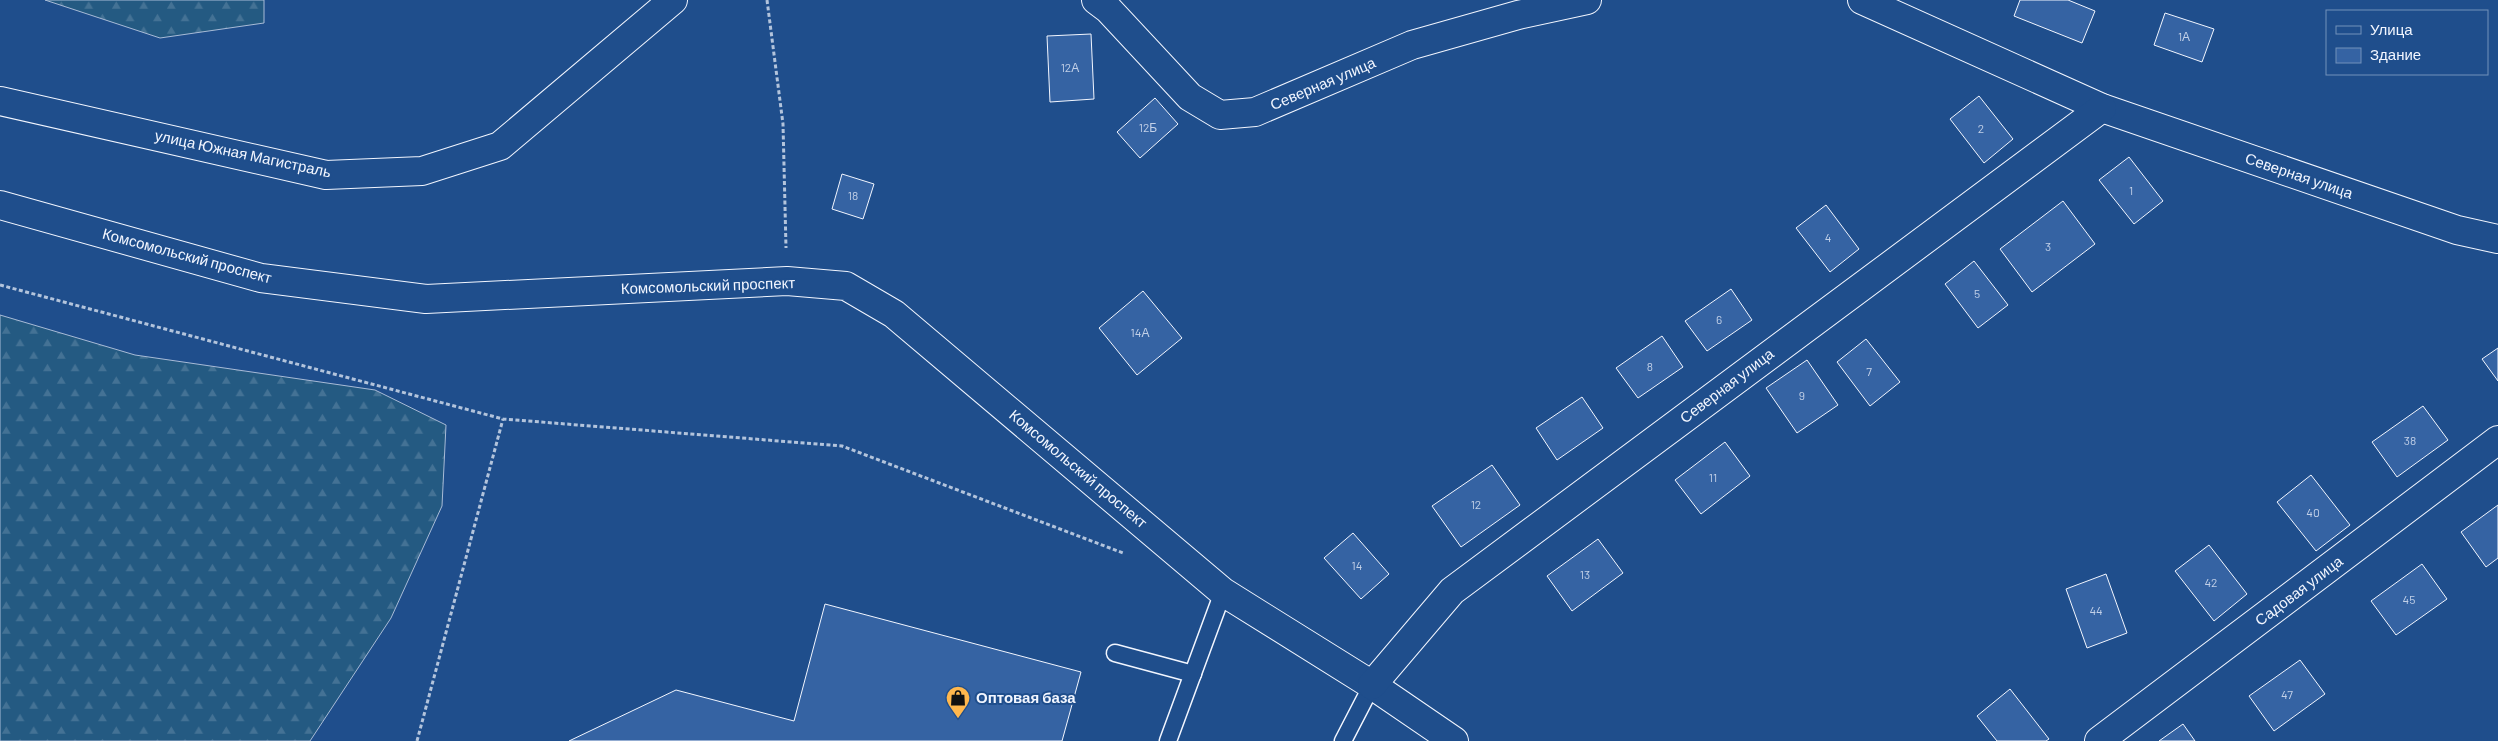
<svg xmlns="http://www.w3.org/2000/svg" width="2498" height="741" viewBox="0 0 2498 741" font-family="Barlow,sans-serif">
  <defs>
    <pattern id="forest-firs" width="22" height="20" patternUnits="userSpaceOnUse" patternTransform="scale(1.25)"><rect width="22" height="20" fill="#245a82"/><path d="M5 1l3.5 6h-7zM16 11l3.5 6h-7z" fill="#447295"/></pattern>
  </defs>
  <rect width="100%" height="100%" fill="#1f4e8c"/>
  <g fill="url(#forest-firs)" stroke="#a8bbd7">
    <path d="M45,0H264V23L160,38Z"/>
    <path d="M0,315L135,355L375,390L446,425L442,506L391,618L310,741H0Z"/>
  </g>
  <g fill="#3563a3" stroke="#f2f6ff">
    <path d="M2020,0H2068L2095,11L2082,43L2014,16Z"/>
    <path d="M2165,13L2214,29L2202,62L2154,45Z"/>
    <path d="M1091,34L1094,99L1050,102L1047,36Z"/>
    <path d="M1979,96L2013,139L1984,163L1950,119Z"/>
    <path d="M1155,98L1178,124L1140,158L1117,132Z"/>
    <path d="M2129,157L2163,201L2134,224L2099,180Z"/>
    <path d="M842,174L874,184L863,219L832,209Z"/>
    <path d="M2063,201L2095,244L2032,292L2000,249Z"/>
    <path d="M1826,205L1859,249L1830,272L1796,228Z"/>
    <path d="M1974,261L2008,305L1978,328L1945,284Z"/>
    <path d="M1731,289L1752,320L1707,351L1685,321Z"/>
    <path d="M1143,291L1182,338L1137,375L1099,328Z"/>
    <path d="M1662,336L1683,367L1638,398L1616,368Z"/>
    <path d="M1866,339L1900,382L1870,406L1837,362Z"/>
    <path d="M2498,348V381L2482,359Z"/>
    <path d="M1807,360L1838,405L1797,433L1766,388Z"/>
    <path d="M1582,397L1603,428L1557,460L1536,428Z"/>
    <path d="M2423,406L2448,440L2397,477L2372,442Z"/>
    <path d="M1725,442L1750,476L1701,514L1675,480Z"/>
    <path d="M1492,465L1520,505L1461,547L1432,506Z"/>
    <path d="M2311,475L2350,525L2316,551L2277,502Z"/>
    <path d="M2498,505V558L2486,567L2461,532Z"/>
    <path d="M1353,533L1389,574L1361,599L1324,558Z"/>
    <path d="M1598,539L1623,573L1572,611L1547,576Z"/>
    <path d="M2209,545L2247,594L2214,621L2175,571Z"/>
    <path d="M2422,564L2447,599L2396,635L2371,601Z"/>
    <path d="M2106,574L2127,633L2087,648L2066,589Z"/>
    <path d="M825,604L1081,672L1062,741H569L676,690L794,721Z"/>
    <path d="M2300,660L2325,694L2274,731L2249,696Z"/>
    <path d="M2010,689L2049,739L2046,741H1997L1977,716Z"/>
    <path d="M2183,724L2195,741H2159Z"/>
  </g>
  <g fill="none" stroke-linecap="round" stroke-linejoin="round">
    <defs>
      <g id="lane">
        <path d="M1115,653L1193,674"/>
        <path d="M1168,741L1223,592"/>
        <path d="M1343,741L1372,685"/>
      </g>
      <g id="street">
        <path d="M1096,0L1108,9L1190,97L1220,115L1255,112L1412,45L1518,15L1587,0"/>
        <path d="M1862,0L2102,108L2457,230L2498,239"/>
        <path d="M0,101L326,175L422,171L500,146L673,0"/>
        <path d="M0,205L261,278L426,299L787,281L846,286L894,314L1223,592L1372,685L1454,741"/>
        <path d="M1372,685L1452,591L2102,108"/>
        <path d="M2099,741L2498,440"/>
      </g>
    </defs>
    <use href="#lane" stroke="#f2f6ff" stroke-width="19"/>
    <use href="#street" stroke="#f2f6ff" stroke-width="30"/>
    <g stroke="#b3c4dc" stroke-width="3" stroke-dasharray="4 2.5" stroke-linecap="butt">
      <path d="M767,0L783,124L786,248"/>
      <path d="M0,285L503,419L842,446L1123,553"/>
      <path d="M417,741L503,419"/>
    </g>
    <use href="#lane" stroke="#1f4e8c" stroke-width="16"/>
    <use href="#street" stroke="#1f4e8c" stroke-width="28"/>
  </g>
  <defs>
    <symbol id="shop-pin" viewBox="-11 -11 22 30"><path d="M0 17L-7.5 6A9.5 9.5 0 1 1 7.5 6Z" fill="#ffb74d" stroke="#1f4e8c"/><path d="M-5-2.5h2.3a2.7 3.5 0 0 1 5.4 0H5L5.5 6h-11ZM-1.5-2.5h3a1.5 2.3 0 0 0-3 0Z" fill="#111"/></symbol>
  </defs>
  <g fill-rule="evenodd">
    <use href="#shop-pin" x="944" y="684" width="28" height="38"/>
  </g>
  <g text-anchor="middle" stroke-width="4" stroke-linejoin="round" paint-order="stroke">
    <g font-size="12" fill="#c3d1e8">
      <text x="2184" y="41">1А</text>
      <text x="1070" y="72">12А</text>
      <text x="1148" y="132">12Б</text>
      <text x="1981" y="133">2</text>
      <text x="2131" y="195">1</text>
      <text x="853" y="200">18</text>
      <text x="1828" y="242">4</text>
      <text x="2048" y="251">3</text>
      <text x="1977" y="298">5</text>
      <text x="1719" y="324">6</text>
      <text x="1140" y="337">14А</text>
      <text x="1650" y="371">8</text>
      <text x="1869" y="376">7</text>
      <text x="1802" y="400">9</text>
      <text x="2410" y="445">38</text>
      <text x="1713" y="482">11</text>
      <text x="1476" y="509">12</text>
      <text x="2313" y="517">40</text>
      <text x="1357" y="570">14</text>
      <text x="1585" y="579">13</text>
      <text x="2211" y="587">42</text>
      <text x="2409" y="604">45</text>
      <text x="2096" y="615">44</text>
      <text x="2287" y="699">47</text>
    </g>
    <g font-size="15" fill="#f2f6ff" stroke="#1f4e8c">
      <text transform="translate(1323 84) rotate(-23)" y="5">Северная улица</text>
      <text transform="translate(243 154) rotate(12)" y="5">улица Южная Магистраль</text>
      <text transform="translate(2299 176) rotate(19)" y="5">Северная улица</text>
      <text transform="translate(187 256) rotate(15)" y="5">Комсомольский проспект</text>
      <text transform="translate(708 286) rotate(-2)" y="5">Комсомольский проспект</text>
      <text transform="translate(1727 386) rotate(-37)" y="5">Северная улица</text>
      <text transform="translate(1078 469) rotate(40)" y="5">Комсомольский проспект</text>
      <text transform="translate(2299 591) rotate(-37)" y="5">Садовая улица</text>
    </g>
    <g font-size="15" font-weight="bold" fill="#f2f6ff" stroke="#1f4e8c" text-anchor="start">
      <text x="976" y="703">Оптовая база</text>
    </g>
  </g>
  <rect x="2326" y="10" width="162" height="65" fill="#1f4e8c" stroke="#7391ba"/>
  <rect x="2336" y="26" width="25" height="8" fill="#1f4e8c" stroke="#7391ba"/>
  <text x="2370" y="35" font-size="15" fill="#f2f6ff">Улица</text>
  <rect x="2336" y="48" width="25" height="15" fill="#3563a3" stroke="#7391ba"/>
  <text x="2370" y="60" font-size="15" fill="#f2f6ff">Здание</text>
</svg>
